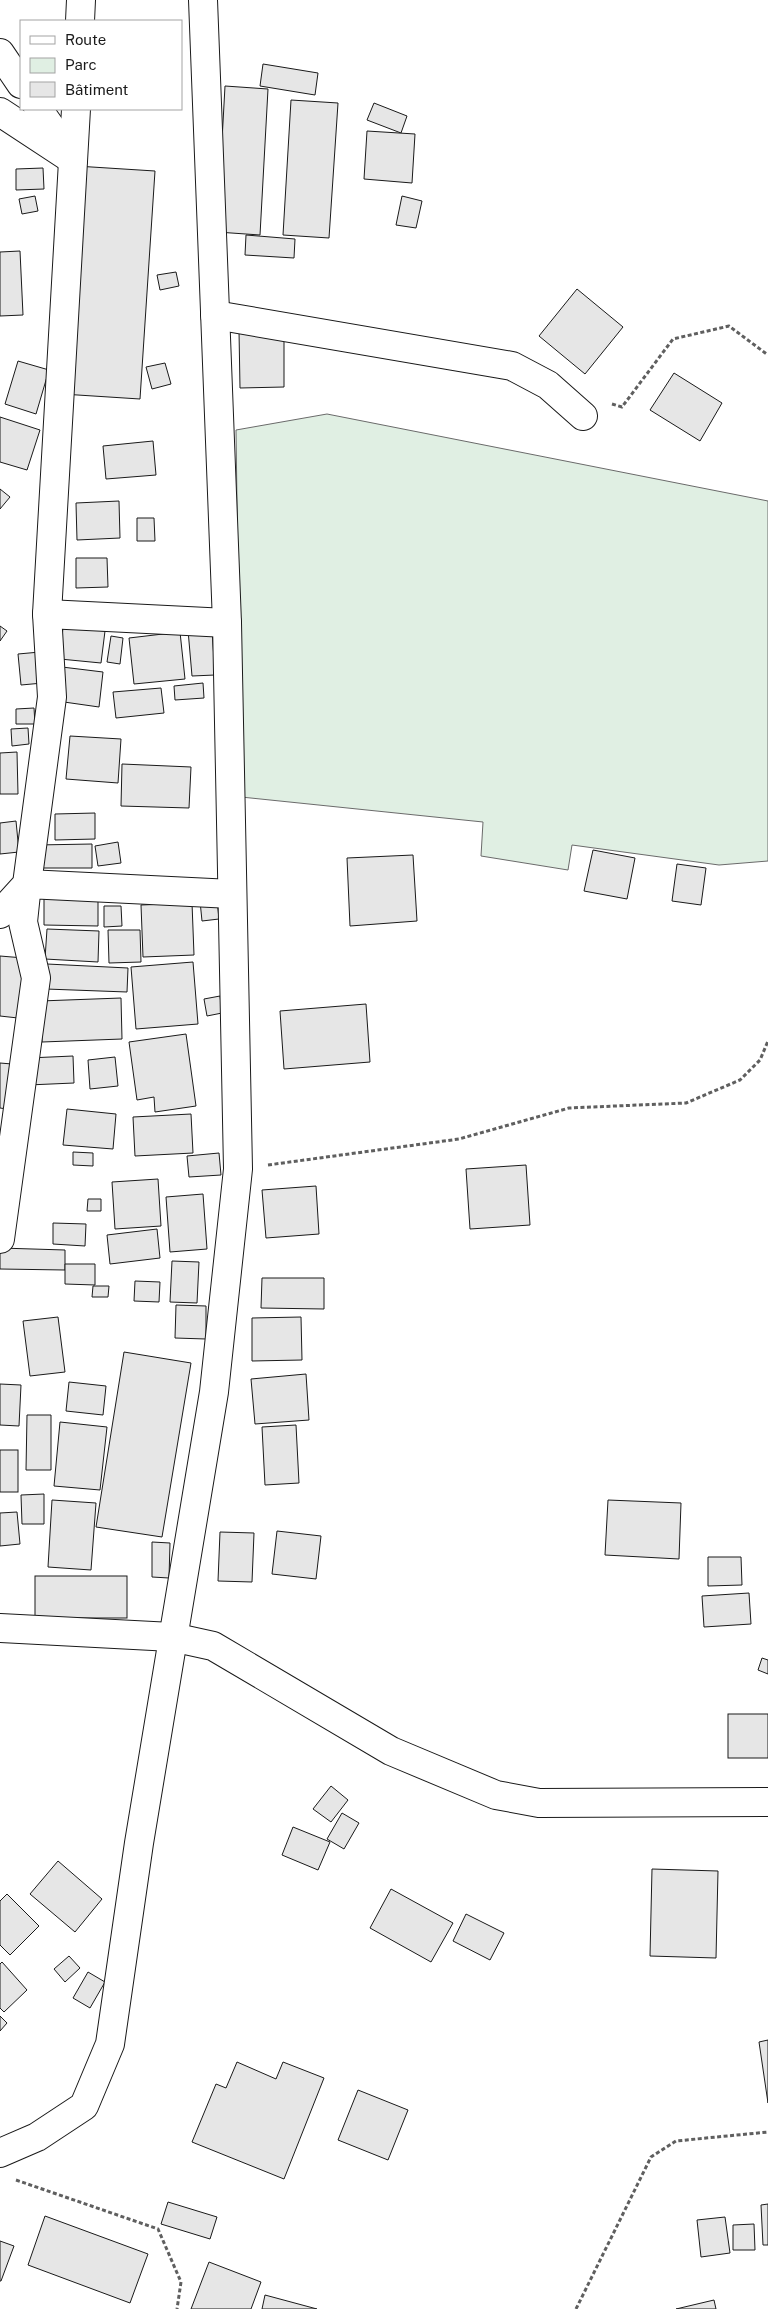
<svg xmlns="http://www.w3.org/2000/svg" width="768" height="2309" viewBox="0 0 768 2309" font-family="'Public Sans',sans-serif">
  <rect width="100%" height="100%" fill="#fff"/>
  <path fill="#e0efe3" stroke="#6a6a6a" d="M327,414L768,501V861L719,865L572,845L568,870L481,856L483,822L241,797L236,430Z"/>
  <g fill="#e6e6e6" stroke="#1a1a1a">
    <path d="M263,64L318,73L315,95L260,86Z"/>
    <path d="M225,86L268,89L260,235L217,232Z"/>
    <path d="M291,100L338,103L329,238L283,235Z"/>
    <path d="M374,103L407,116L401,133L367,120Z"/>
    <path d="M367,131L415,134L412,183L364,179Z"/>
    <path d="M76,166L155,171L140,399L62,394Z"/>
    <path d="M43,168L44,189L16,190V169Z"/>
    <path d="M35,196L38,211L22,214L19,199Z"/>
    <path d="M402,196L422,201L416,228L396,225Z"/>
    <path d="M246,235L295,239L294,258L245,255Z"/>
    <path d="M20,251L23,315L0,316V252Z"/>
    <path d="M176,272L179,286L160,290L157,275Z"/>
    <path d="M577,289L623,327L585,374L539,336Z"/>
    <path d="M284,330V387L240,388L239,331Z"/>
    <path d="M18,361L49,370L36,414L5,404Z"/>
    <path d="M165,363L171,384L152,389L146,367Z"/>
    <path d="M674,373L722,403L700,441L650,410Z"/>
    <path d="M0,417L40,430L27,470L0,462Z"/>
    <path d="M153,441L156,475L106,479L103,446Z"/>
    <path d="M0,489L10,497L0,509Z"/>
    <path d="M119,501L120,538L77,540L76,503Z"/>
    <path d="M137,518H154L155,541H137Z"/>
    <path d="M76,558H107L108,587L76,588Z"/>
    <path d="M0,626L7,631L0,641Z"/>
    <path d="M63,627L105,631L101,663L60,659Z"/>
    <path d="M212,629L215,675L192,676L188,630Z"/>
    <path d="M180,632L185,679L134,684L129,638Z"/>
    <path d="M111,636L123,638L120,664L107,662Z"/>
    <path d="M40,652L43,683L21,685L18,654Z"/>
    <path d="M62,667L103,672L99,707L57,701Z"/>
    <path d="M203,683L204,698L175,700L174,686Z"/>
    <path d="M161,688L164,713L116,718L113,692Z"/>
    <path d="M34,708L35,724H16V709Z"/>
    <path d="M28,728L29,744L12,746L11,729Z"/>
    <path d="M70,736L121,739L118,783L66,779Z"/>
    <path d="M17,752L18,794H0V753Z"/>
    <path d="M122,764L191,767L189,808L121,806Z"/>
    <path d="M95,813V839L55,840V814Z"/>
    <path d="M16,821L19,852L0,854V823Z"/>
    <path d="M118,842L121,863L98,866L95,846Z"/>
    <path d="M92,844V868H37L36,845Z"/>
    <path d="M593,850L635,858L627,899L584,891Z"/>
    <path d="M413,855L417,921L350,926L347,858Z"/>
    <path d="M677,864L706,868L701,905L672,901Z"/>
    <path d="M44,891L98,892V926L44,925Z"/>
    <path d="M217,900L219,919L202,921L200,901Z"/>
    <path d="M192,903L194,955L143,957L141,905Z"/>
    <path d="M104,906H121L122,926L104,927Z"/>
    <path d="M47,929L99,931L98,962L45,959Z"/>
    <path d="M108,930H140L141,962L109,963Z"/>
    <path d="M0,956L24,958L18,1018L0,1016Z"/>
    <path d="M193,962L198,1024L136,1029L131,967Z"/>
    <path d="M47,964L128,968L127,992L46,989Z"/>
    <path d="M220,996L222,1013L207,1016L204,999Z"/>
    <path d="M121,998L122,1039L42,1042L40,1001Z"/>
    <path d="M366,1004L370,1062L284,1069L280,1011Z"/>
    <path d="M186,1034L196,1106L155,1112L154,1097L137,1100L129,1042Z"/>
    <path d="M73,1056L74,1083L28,1085V1058Z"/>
    <path d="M115,1057L118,1086L90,1089L88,1060Z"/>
    <path d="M0,1063L12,1064L7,1109L0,1108Z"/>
    <path d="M67,1109L116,1114L113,1149L63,1145Z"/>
    <path d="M191,1114L193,1153L135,1156L133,1117Z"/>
    <path d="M73,1152L93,1153V1166L73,1165Z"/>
    <path d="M219,1153L221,1175L189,1177L187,1156Z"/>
    <path d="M526,1165L530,1225L470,1229L466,1169Z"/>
    <path d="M158,1179L161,1226L115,1229L112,1182Z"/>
    <path d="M316,1186L319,1234L266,1238L262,1190Z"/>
    <path d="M203,1194L207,1249L170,1252L166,1197Z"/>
    <path d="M88,1199H101V1211H87Z"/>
    <path d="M53,1223L86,1224L85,1246L53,1244Z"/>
    <path d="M157,1229L160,1258L110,1264L107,1235Z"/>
    <path d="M0,1248L65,1250V1270L0,1269Z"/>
    <path d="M172,1261L199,1262L197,1303L170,1302Z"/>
    <path d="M65,1264H95V1285L65,1284Z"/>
    <path d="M262,1278H324V1309L261,1308Z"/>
    <path d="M135,1281L160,1282L159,1302L134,1301Z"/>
    <path d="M93,1286H109L108,1297H92Z"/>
    <path d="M176,1305L206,1306V1339L175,1338Z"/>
    <path d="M58,1317L65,1372L30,1376L23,1321Z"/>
    <path d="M301,1317L302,1360L252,1361V1318Z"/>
    <path d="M124,1352L191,1363L162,1537L96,1527Z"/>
    <path d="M306,1374L309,1420L255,1424L251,1379Z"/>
    <path d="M69,1382L106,1386L103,1415L66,1411Z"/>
    <path d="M0,1384L21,1385L19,1426L0,1425Z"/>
    <path d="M27,1415H51V1470H26Z"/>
    <path d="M60,1422L107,1427L100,1490L54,1486Z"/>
    <path d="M296,1425L299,1483L265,1485L262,1427Z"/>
    <rect x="0" y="1450" width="18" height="42"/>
    <path d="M44,1494V1524H22L21,1495Z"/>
    <path d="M52,1500L96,1503L91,1570L48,1567Z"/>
    <path d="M608,1500L681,1503L679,1559L605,1555Z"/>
    <path d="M17,1512L20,1544L0,1546V1513Z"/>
    <path d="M277,1531L321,1536L316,1579L272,1574Z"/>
    <path d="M220,1532L254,1533L252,1582L218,1581Z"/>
    <path d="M152,1542L170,1543L169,1578L152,1577Z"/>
    <path d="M708,1557H741L742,1585L708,1586Z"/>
    <rect x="35" y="1576" width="92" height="42"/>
    <path d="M749,1593L751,1624L704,1627L702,1596Z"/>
    <path d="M762,1658L768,1660V1674L758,1670Z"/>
    <rect x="728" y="1714" width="40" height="44"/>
    <path d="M331,1786L348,1800L331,1822L313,1809Z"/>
    <path d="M342,1813L359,1823L344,1849L327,1839Z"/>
    <path d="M293,1827L330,1842L318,1870L282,1855Z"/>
    <path d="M58,1861L102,1899L75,1932L30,1894Z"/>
    <path d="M652,1869L718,1871L716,1958L650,1956Z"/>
    <path d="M391,1889L453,1923L431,1962L370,1928Z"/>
    <path d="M7,1894L39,1926L10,1955L0,1945V1901Z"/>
    <path d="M466,1914L504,1933L490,1960L453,1941Z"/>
    <path d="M69,1956L80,1968L65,1982L54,1969Z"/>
    <path d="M2,1962L27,1990L4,2012L0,2008V1964Z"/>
    <path d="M88,1972L105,1982L90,2008L73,1998Z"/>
    <path d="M0,2016L7,2023L0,2031Z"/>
    <path d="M768,2040V2103L759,2042Z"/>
    <path d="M237,2062L276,2079L283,2062L324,2078L284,2179L192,2142L216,2084L226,2088Z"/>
    <path d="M358,2090L408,2110L388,2160L338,2140Z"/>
    <path d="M168,2202L217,2217L210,2239L161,2224Z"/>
    <path d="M768,2204V2245H763L761,2205Z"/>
    <path d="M45,2216L148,2254L130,2303L28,2265Z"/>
    <path d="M725,2217L730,2253L701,2257L697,2220Z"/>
    <path d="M754,2224L755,2250H733V2225Z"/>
    <path d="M0,2241L14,2246L1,2281H0Z"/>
    <path d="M209,2262L261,2282L251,2309H191Z"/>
    <path d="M265,2295L317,2309H262Z"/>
    <path d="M714,2300L716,2309H676Z"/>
  </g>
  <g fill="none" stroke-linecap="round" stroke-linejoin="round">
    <defs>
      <g id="minor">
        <path d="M80,21L81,0"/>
        <path d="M0,53L21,84"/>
        <path d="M38,109L66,149"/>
        <path d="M0,112L73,160"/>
        <path d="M215,315L512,366L548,385L583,416"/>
        <path d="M47,614L227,623"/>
        <path d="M0,914L27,884L52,697L47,614L76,109"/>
        <path d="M0,1239L36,978L23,922L27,884L232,894"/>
        <path d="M0,1628L172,1637L213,1646L391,1751L496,1795L539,1803L768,1802"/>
        <path d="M0,2153L37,2137L84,2106L110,2044L139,1843L214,1392L238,1169L227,623L203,0"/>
      </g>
    </defs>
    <use href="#minor" stroke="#1a1a1a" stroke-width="30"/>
    <g stroke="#5f5f5f" stroke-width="3" stroke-dasharray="4 2.5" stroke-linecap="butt">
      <path d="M612,404L622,407L673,339L729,326L768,355"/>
      <path d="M268,1165L459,1139L569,1108L686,1103L740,1080L760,1060L768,1041"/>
      <path d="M16,2180L158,2229L181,2282L177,2309"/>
      <path d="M576,2309L651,2157L676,2141L768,2132"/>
    </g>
    <use href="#minor" stroke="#fff" stroke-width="28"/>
  </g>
  <rect x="20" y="20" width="162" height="90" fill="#ffffff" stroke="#a3a3a3"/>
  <rect x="30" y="36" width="25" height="8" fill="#ffffff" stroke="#a3a3a3"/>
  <text x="65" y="45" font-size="15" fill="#1a1a1a">Route</text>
  <rect x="30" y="58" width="25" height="15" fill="#e0efe3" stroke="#a3a3a3"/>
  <text x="65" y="70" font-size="15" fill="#1a1a1a">Parc</text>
  <rect x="30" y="82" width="25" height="15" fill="#e6e6e6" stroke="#a3a3a3"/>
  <text x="65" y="95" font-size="15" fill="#1a1a1a">Bâtiment</text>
</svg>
